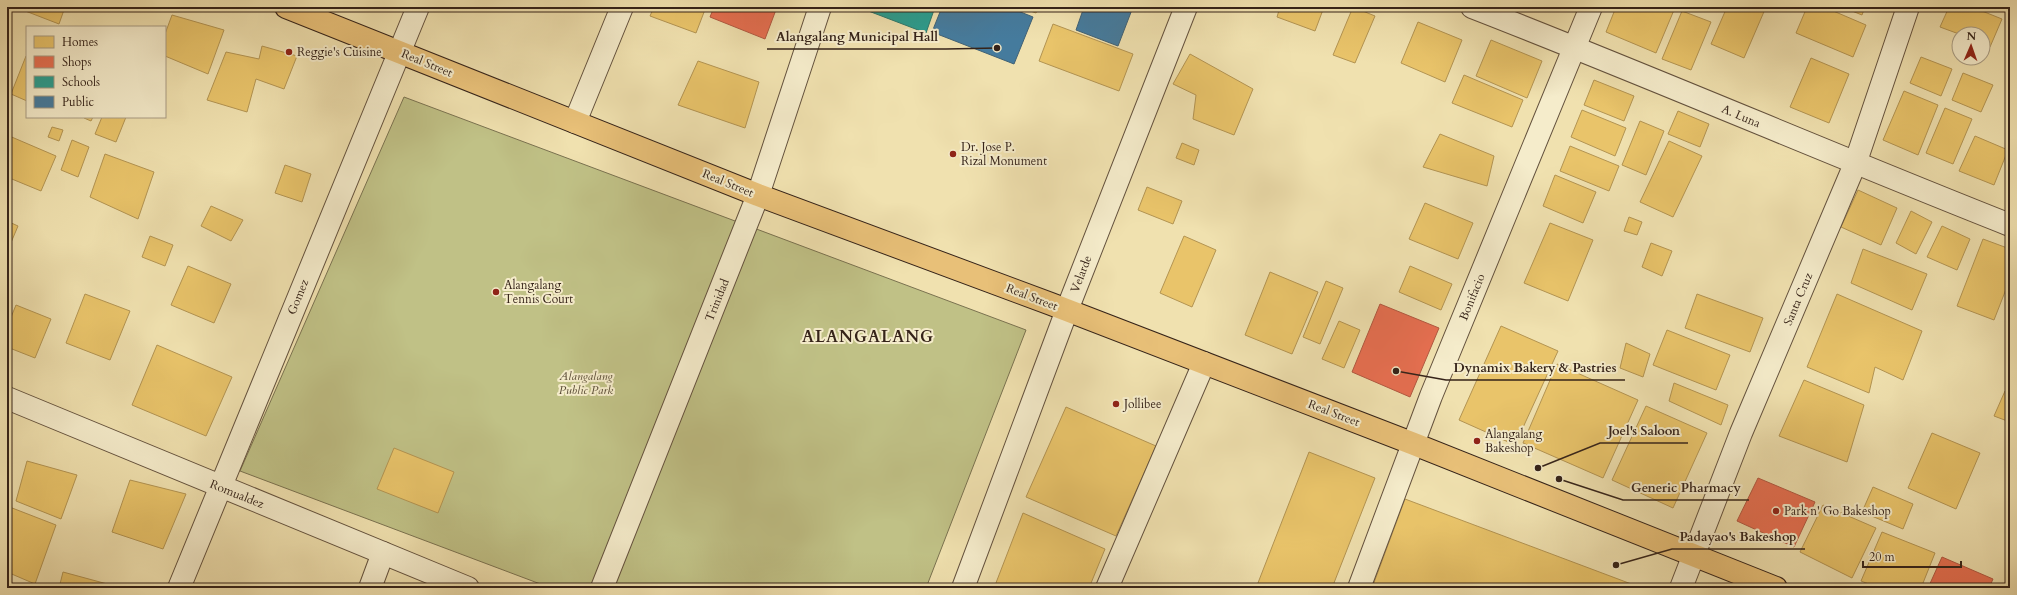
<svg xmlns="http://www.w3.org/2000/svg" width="2017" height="595" viewBox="0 0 2017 595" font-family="Cardo,serif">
  <rect width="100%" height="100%" fill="#f0e1af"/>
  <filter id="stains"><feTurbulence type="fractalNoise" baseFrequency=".005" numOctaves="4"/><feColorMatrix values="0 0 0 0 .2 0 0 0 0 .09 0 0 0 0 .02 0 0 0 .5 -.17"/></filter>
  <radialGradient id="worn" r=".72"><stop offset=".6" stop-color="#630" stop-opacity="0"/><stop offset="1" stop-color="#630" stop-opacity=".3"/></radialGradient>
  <path fill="#c0c186" stroke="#7a7250" d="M404,97L1026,330L926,588H551L240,471Z"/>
  <g fill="#e9c46a" stroke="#b39452">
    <path d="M15,7H65L59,24Z"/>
    <path d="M654,7H706L696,33L650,16Z"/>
    <path d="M1019,7H1039L1036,13Z"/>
    <path d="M1280,7H1324L1315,31L1277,17Z"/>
    <path d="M1353,7L1375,16L1355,63L1333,55Z"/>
    <path d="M1616,7H1666L1674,10L1656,53L1606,32Z"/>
    <path d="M1727,7H1766L1744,58L1711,44Z"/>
    <path d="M1807,7H1824L1866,25L1853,57L1796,33Z"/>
    <path d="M1842,7H1865L1862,15Z"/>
    <path d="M1949,7H1972L2002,19L1990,47L1983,44V34H1959L1940,27Z"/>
    <path d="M1682,11L1711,22L1691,70L1662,59Z"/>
    <path d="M172,15L224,30L208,74L165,56V34Z"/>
    <path d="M1418,22L1462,40L1445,82L1401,63Z"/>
    <path d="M1053,24L1133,54L1119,91L1039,61Z"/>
    <path d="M1491,40L1542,61L1527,98L1476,76Z"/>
    <path d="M262,46L297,56L284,89L256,79L247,112L207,100L226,52L259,59Z"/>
    <path d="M1190,54L1253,89L1234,135L1193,119L1196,95L1173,84Z"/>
    <path d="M26,56L27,57V101L11,94Z"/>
    <path d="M1921,57L1952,69L1941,96L1910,83Z"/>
    <path d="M1811,58L1849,74L1829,123L1790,107Z"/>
    <path d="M698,61L759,82L745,128L678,105Z"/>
    <path d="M1963,73L1993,85L1981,112L1952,100Z"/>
    <path d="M1464,75L1523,100L1512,127L1452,103Z"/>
    <path d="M1594,80L1634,96L1624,121L1584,105Z"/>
    <path d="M1904,91L1938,105L1918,155L1883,140Z"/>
    <path d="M1945,108L1972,119L1953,164L1926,153Z"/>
    <path d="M1582,110L1626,128L1615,156L1571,137Z"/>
    <path d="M1678,111L1709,124L1700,147L1668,134Z"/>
    <path d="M85,117H93L91,121L84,118Z"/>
    <path d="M102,117H126L116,142L95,134Z"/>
    <path d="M1640,121L1664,131L1646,175L1622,165Z"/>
    <path d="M52,127L63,130L59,141L48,137Z"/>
    <path d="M1440,134L1494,156L1487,186L1423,167Z"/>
    <path d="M7,135L56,156L41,191L7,177Z"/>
    <path d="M1975,136L2008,150L1994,185L1959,171Z"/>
    <path d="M72,140L89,147L78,177L61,170Z"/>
    <path d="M1669,141L1702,156L1673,217L1640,202Z"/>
    <path d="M1182,143L1199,150L1194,165L1176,158Z"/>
    <path d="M1570,146L1619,166L1609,191L1560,171Z"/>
    <path d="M105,154L154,172L138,219L90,197Z"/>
    <path d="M285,165L311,174L302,202L275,193Z"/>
    <path d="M1555,175L1596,192L1583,223L1543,206Z"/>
    <path d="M1147,187L1182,201L1173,224L1138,210Z"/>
    <path d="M1858,190L1897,208L1881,245L1841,227Z"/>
    <path d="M1425,203L1473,223L1458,259L1409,239Z"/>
    <path d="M211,206L243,220L231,241L201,226Z"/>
    <path d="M1911,211L1932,222L1916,254L1896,243Z"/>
    <path d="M1629,217L1642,222L1637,235L1624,231Z"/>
    <path d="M7,221L18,226L7,252Z"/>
    <path d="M1550,223L1593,240L1568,301L1524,283Z"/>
    <path d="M1942,226L1970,239L1957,270L1927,257Z"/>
    <path d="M150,236L173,245L165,266L142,257Z"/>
    <path d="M1184,236L1216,250L1192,307L1160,293Z"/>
    <path d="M1983,239L2010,249V279L1994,320L1957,306Z"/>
    <path d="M1651,243L1672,251L1662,276L1642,267Z"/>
    <path d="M1863,249L1927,274L1912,310L1851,283Z"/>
    <path d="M188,266L231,284L214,323L171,305Z"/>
    <path d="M1410,266L1452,284L1441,310L1399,292Z"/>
    <path d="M1270,272L1318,292L1292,354L1245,335Z"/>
    <path d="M1326,281L1343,288L1320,344L1303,337Z"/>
    <path d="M85,294L130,311L110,360L66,343Z"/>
    <path d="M1697,294L1763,318L1750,352L1685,328Z"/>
    <path d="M1837,294L1922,331L1903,380L1875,367L1869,393L1807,367Z"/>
    <path d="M16,305L51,319L35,358L7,347V327Z"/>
    <path d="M1339,321L1360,330L1344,368L1322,359Z"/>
    <path d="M1501,326L1558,351L1515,445L1459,420Z"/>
    <path d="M1667,330L1730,355L1716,390L1653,365Z"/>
    <path d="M1626,343L1650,354L1643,377L1620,368Z"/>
    <path d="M157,345L232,377L206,436L132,405Z"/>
    <path d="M1557,364L1638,400L1603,478L1523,443Z"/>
    <path d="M1804,380L1864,405L1847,462L1779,436Z"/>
    <path d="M1674,383L1728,405L1721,425L1669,401Z"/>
    <path d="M2005,391L2010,393V422L1994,416Z"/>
    <path d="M1646,406L1707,433L1673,508L1612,480Z"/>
    <path d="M1066,407L1156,446L1116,536L1026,497Z"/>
    <path d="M1932,433L1980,453L1956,509L1908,488Z"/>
    <path d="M394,448L454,472L438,513L377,489Z"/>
    <path d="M1309,452L1375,478L1332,588H1256Z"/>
    <path d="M27,461L77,475L61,519L16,501Z"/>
    <path d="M130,480L186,494L163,549L112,532Z"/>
    <path d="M1873,487L1913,504L1903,529L1862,512Z"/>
    <path d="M1405,499L1642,588H1372Z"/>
    <path d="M1823,505L1876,528L1852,578L1800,552Z"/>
    <path d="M7,506L56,525L35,584L7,572Z"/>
    <path d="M1023,513L1105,549L1089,588H994Z"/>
    <path d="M1882,532L1935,553L1921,588H1879L1861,581Z"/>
    <path d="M63,572L122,588H59Z"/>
  </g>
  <g fill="#e76f51" stroke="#b25840">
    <path d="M714,7H777L765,39L710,17Z"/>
    <path d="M1380,304L1439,328L1410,397L1352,372Z"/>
    <path d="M1758,478L1815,502L1794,547L1737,521Z"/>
    <path d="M1942,557L1993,579L1989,588H1928Z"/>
  </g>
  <path fill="#2a9d8f" stroke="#2d786c" d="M858,7H935L926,33Z"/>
  <g fill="#457b9d" stroke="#406175">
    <path d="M942,7H1008L1033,17L1014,64L932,32Z"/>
    <path d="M1084,7H1133L1118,46L1076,30Z"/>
  </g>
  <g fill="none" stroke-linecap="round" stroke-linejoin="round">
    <defs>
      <g id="minor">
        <path d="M1472,7C1652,77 1830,154 2010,225"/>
        <path d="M575,122L622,7"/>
        <path d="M7,398L468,588"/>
        <path d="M179,588L418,7"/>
        <path d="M370,588L383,553"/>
        <path d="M602,588L758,195L820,7"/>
        <path d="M963,588L1067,310L1186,7"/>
        <path d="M1107,588L1204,363"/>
        <path d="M1359,588L1431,396L1591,7"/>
        <path d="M1681,588L1741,433L1855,164L1908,7"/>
      </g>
      <path id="highway" d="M286,7L758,195L1051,304L1414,444L1776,588"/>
    </defs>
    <use href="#minor" stroke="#64523e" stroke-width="24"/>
    <use href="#highway" stroke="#352319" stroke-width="24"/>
    <use href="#minor" stroke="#f5eccb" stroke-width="22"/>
    <use href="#highway" stroke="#e8c078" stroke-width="22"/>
  </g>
  <g fill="#8f2418" stroke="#f5eccb" stroke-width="1.5">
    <circle cx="289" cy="52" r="4"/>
    <circle cx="953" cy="154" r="4"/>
    <circle cx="496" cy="292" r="4"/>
    <circle cx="1116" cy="404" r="4"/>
    <circle cx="1477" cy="441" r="4"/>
    <circle cx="1776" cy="511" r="4"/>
  </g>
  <g text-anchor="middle" stroke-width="4" stroke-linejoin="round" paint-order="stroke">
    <g font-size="12" fill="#352319" stroke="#f5eccb" text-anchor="start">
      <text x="297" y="56">Reggie's Cuisine</text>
      <text x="961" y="151">Dr. Jose P.<tspan x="961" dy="14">Rizal Monument</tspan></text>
      <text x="504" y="289">Alangalang<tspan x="504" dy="14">Tennis Court</tspan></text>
      <text x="1124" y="408">Jollibee</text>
      <text x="1485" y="438">Alangalang<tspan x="1485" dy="14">Bakeshop</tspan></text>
      <text x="1784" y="515">Park n' Go Bakeshop</text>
    </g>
    <g font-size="12" fill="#352319" stroke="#f5eccb">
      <text transform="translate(427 63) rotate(22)" y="4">Real Street</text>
      <text transform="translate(1741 116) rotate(23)" y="4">A. Luna</text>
      <text transform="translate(728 183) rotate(22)" y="4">Real Street</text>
      <text transform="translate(1081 274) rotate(-69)" y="4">Velarde</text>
      <text transform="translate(298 297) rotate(-68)" y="4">Gomez</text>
      <text transform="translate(1032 297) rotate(21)" y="4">Real Street</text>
      <text transform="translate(1472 297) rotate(-68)" y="4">Bonifacio</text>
      <text transform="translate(1798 299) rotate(-67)" y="4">Santa Cruz</text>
      <text transform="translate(717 300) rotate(-68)" y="4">Trinidad</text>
      <text transform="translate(1334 413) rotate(21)" y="4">Real Street</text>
      <text transform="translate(237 494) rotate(22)" y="4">Romualdez</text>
    </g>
    <g font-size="12" font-style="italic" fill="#584a34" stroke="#f5eccb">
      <text x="586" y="380">Alangalang<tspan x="586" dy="14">Public Park</tspan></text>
    </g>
    <g font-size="16" font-weight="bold" letter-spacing="1" fill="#352319" stroke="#f5eccb">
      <text x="868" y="342">ALANGALANG</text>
    </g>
  </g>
  <path fill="none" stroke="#352319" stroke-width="1.5" d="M997 48L946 49H767M1396 371L1446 380H1625M1538 468L1600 443H1688M1559 479L1623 500H1749M1616 565L1672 549H1805"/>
  <g fill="#352319" stroke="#f5eccb" stroke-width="1.5">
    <circle cx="997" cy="48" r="4"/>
    <circle cx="1396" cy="371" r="4"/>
    <circle cx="1538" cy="468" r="4"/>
    <circle cx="1559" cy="479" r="4"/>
    <circle cx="1616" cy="565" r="4"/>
  </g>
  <g font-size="13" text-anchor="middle" font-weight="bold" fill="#352319" stroke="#f5eccb" stroke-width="4" stroke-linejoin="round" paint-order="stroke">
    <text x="857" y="41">Alangalang Municipal Hall</text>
    <text x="1535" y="372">Dynamix Bakery &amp; Pastries</text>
    <text x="1644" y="435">Joel's Saloon</text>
    <text x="1686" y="492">Generic Pharmacy</text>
    <text x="1738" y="541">Padayao's Bakeshop</text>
  </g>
  <rect width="2017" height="595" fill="none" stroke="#f0e1af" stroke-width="24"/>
  <rect x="8" y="8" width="2001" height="579" fill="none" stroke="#352319" stroke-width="2"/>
  <rect x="12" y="12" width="1993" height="571" fill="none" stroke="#352319"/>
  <rect x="26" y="26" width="140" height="92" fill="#f5eccb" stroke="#a89c84"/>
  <rect x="34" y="36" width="20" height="12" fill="#e9c46a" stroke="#a89c84"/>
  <text x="62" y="46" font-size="12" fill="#352319">Homes</text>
  <rect x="34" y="56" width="20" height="12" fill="#e76f51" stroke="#a89c84"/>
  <text x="62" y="66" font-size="12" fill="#352319">Shops</text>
  <rect x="34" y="76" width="20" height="12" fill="#2a9d8f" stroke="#a89c84"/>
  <text x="62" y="86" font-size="12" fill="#352319">Schools</text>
  <rect x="34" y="96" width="20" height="12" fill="#457b9d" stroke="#a89c84"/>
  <text x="62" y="106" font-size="12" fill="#352319">Public</text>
  <g transform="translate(1971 46) rotate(2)"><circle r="19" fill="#f5eccb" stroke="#a89c84"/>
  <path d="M0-3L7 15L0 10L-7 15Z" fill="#8f2418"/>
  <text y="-6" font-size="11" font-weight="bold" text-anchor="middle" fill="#352319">N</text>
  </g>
  <path d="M1863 561v6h98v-6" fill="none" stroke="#352319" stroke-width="2"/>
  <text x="1869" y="561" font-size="12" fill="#352319" stroke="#f5eccb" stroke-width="3" paint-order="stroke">20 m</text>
  <rect width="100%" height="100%" filter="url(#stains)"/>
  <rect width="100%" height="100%" fill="url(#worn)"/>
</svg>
